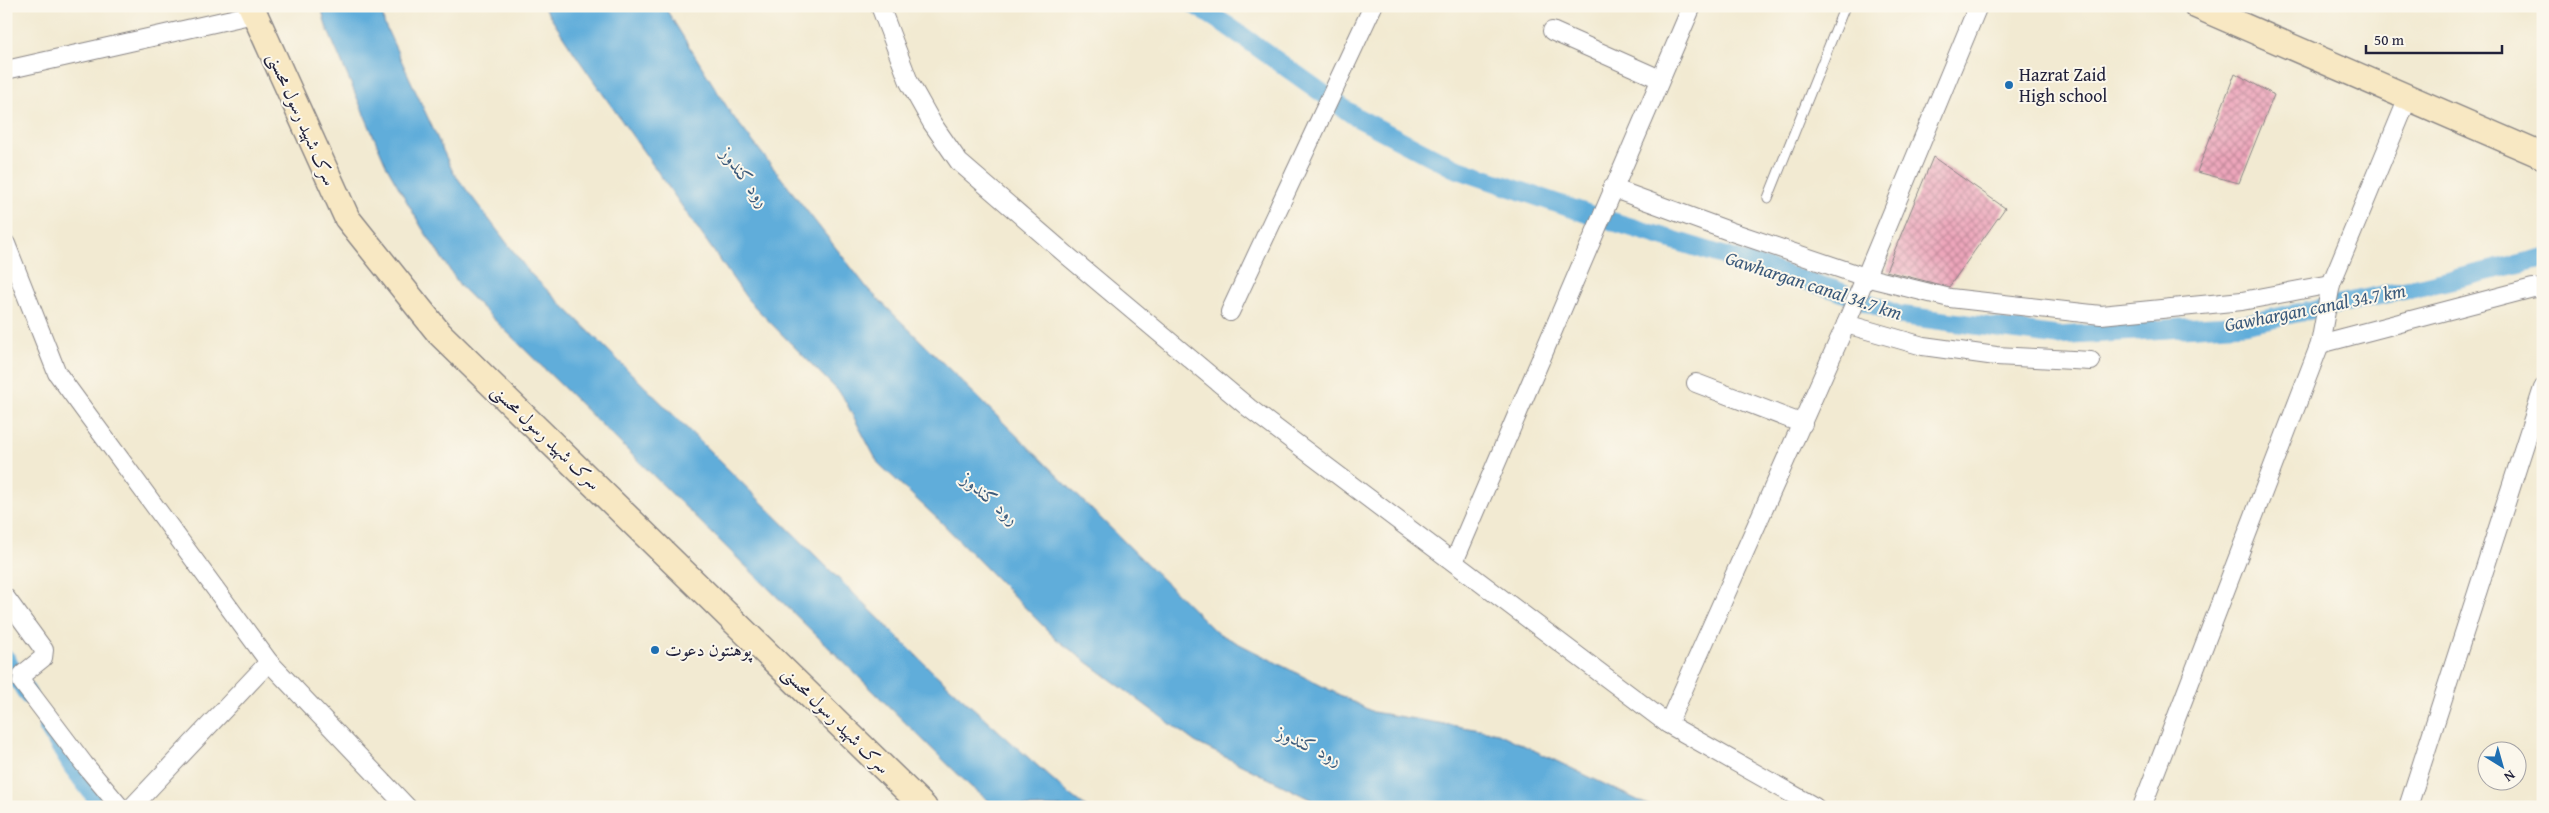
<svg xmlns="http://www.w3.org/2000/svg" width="2549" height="813" viewBox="0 0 2549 813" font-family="'Gentium Book Plus',Amiri,serif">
  <defs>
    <pattern id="building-cross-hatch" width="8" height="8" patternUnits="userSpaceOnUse" patternTransform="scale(1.25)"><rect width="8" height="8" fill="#eda6bb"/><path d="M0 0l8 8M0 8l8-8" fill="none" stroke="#c08799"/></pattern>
  </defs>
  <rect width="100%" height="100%" fill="#fbf7ec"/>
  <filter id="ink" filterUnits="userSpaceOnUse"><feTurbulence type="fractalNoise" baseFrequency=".02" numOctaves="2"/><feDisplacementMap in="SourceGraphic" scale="10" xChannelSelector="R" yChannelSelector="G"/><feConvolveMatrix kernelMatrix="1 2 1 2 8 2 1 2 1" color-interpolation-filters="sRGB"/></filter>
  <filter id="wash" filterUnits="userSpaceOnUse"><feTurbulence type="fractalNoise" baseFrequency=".0096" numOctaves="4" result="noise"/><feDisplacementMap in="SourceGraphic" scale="20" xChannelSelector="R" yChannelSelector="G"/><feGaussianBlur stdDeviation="1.12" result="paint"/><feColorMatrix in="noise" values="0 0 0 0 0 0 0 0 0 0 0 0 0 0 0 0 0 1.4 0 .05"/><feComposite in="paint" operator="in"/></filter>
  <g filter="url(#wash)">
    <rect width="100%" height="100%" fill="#f2ead2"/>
    <g fill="#61adda" stroke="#42688a">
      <path d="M321,6H382L384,23L453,172L529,272L932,671L1070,795L1086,807H997L970,786L461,287L422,228L387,167L326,26Z"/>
      <path d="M543,6H664L732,115L868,289L1216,632L1373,712L1498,733L1652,807H1326L1195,742L1056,639L941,522L878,463L842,395L748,300L579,60Z"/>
    </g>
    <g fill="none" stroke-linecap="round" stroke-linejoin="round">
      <g stroke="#61adda" stroke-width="19">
        <path d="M1196,6L1228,26L1356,117L1454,168L1588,214L1836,290L1899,315L2058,336L2244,324L2425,286L2543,258"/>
        <path d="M6,659L28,695"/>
        <path d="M48,727L72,766L103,807"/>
      </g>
    </g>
    <g id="blocks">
      <g fill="url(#building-cross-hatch)">
        <path d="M2235,73L2274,95L2239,183L2197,172Z"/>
        <path d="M1933,157L2005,208L1949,287L1886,271Z"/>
      </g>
    </g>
  </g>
  <g filter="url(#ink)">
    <use href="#blocks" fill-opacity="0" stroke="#8a8686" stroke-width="1"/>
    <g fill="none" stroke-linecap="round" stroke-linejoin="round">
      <defs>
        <path id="lane" d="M1768,198L1845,6"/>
        <g id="street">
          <path d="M880,6L909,82L932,123L959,162L1069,257L1249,408L1668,724"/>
          <path d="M1552,31L1660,79"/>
          <path d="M6,70L254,14"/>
          <path d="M1612,188L1729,231L1865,277L1950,298L2101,315L2242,301L2331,284"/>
          <path d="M6,244L57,373L269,662L407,807"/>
          <path d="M1230,312L1373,6"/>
          <path d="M1846,324L1923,346L1996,356L2091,361"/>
          <path d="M2320,344L2533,288L2543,289"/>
          <path d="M1696,383L1803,424"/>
          <path d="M1454,562L1692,6"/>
          <path d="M6,598L44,650L43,658L23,674L22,682L84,764L120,807"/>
          <path d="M132,807L269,662"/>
          <path d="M1815,807L1668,724L1846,324L1978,6"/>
          <path d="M2142,807L2320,344L2331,284L2408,98"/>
          <path d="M2408,807L2543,388"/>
        </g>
        <g id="secondary">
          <path d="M251,6L347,218L439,333L924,807"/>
          <path d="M2197,6L2543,156"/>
        </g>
      </defs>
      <use href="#lane" stroke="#8a8686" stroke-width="11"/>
      <use href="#street" stroke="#8a8686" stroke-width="20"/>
      <use href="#secondary" stroke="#8a8686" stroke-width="28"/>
      <use href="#lane" stroke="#fff" stroke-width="9"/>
      <use href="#street" stroke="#fff" stroke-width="18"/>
      <use href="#secondary" stroke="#f8e8c3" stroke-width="25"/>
    </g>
  </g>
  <g fill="#1f6fb2" stroke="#fbf7ec" stroke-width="2">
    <circle cx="2009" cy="85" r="5"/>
    <circle cx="655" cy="650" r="5"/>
  </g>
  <g text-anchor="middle" stroke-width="4" stroke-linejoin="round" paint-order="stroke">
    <g font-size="18" fill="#22223b" stroke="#fbf7ec" text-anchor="start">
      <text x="2019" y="81">Hazrat Zaid<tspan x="2019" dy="21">High school</tspan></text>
      <text x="665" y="656">پوهنتون دعوت</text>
    </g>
    <g font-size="18" fill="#22223b" stroke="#fbf7ec">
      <text transform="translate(302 119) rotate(66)" y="6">سرک شهید رسول محسنی</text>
      <text transform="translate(546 437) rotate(44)" y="6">سرک شهید رسول محسنی</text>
      <text transform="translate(836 720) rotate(45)" y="6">سرک شهید رسول محسنی</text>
    </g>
    <g font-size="19" font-style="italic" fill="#3b5a7b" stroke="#fbf7ec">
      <text transform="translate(746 177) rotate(54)" y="7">رود کندوز</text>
      <text transform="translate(1814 285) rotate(18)" y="7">Gawhargan canal 34.7 km</text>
      <text transform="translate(2315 307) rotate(-11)" y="7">Gawhargan canal 34.7 km</text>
      <text transform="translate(991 498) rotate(41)" y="7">رود کندوز</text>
      <text transform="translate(1310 745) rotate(25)" y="7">رود کندوز</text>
    </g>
  </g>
  <rect width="2549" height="813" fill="none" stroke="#fbf7ec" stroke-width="25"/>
  <g transform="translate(2502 766) rotate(143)"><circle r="24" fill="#fbf7ec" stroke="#a4a2a5"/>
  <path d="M0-4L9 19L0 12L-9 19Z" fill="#1f6fb2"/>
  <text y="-8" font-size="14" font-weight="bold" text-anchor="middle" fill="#22223b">N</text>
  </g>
  <path d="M2366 45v8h136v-8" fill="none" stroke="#22223b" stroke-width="2.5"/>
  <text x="2374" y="45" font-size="15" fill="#22223b" stroke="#fbf7ec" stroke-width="4" paint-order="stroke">50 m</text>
</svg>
